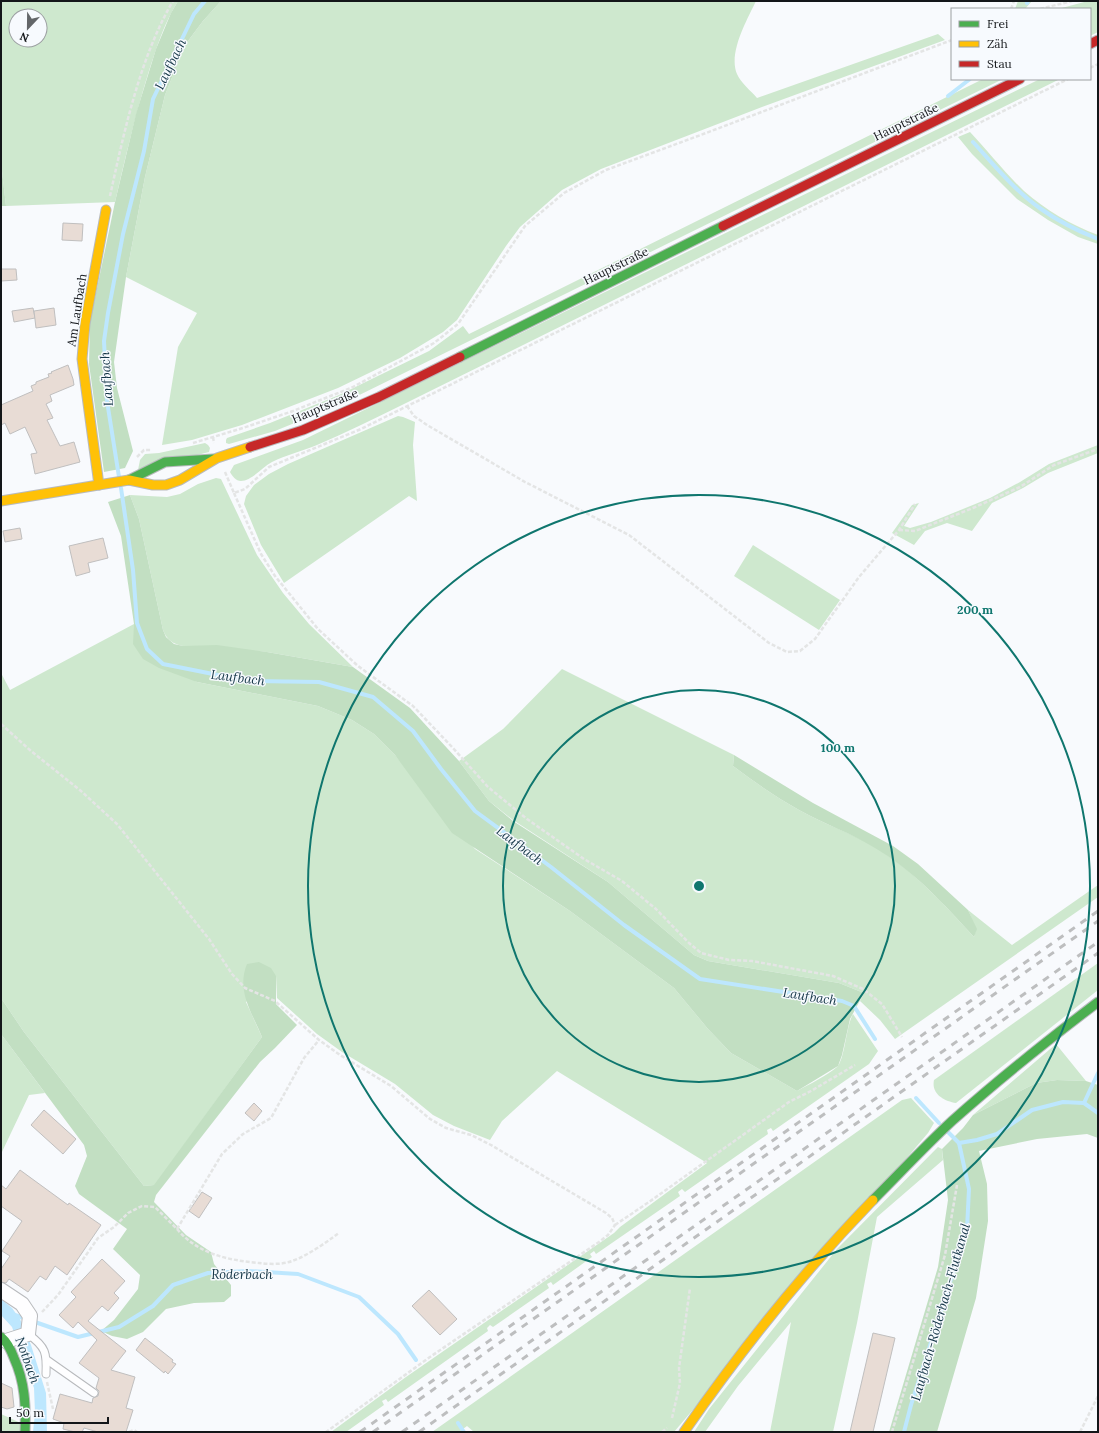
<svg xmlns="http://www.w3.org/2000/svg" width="1099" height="1433" viewBox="0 0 1099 1433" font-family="Lora,serif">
  <rect width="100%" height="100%" fill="#f8fafd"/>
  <g fill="#cee8ce" fill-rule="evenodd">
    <path d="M1,1H178C164,23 156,49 148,74C135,116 125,159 115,202L6,206L1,162ZM16,16H40V40H16Z"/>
    <path d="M221,1H756C747,20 728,53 737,74C740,82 752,92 757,98L938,34L945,40L762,107L601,169L562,190L520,227L506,246L457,320L443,332L400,358L338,388L242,425L192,440L162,445L178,347L197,313L126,277L145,177L165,95L185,45L203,21Z"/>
    <path d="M1018,1H1032L1025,9H1015Z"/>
    <path d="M1088,1H1098V32L1090,36V9H1058Z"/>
    <path d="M983,79H1003L341,404L275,431L229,444L226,443V440L227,438L270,423L339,395L429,351L463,326L469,334Z"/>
    <path d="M1040,79H1060L400,406C373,419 345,433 317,445C302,451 286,455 272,462C262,467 252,481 241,481C236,481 232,476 230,472L234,465L303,440Z"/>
    <path d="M970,132C987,150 1006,174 1024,191C1046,210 1071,225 1098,235V244L1078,237L1048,220L1017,199L972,154L958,137Z"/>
    <path d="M398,416L403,417L415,422L413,445L417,501L409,496L284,583L261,545L244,504L246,496L254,485L269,474L288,464Z"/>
    <path d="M205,443L208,445L210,448L209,452L138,470L140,460L145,454L159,453Z"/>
    <path d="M1098,445V453L1048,473L1023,488L992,503L972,531L947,523L925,531L914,545L892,533L912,505L919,503L904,526L910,528L931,522L990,498L1020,482L1049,464Z"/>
    <path d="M216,478L221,479L257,555L283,593L309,624L353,667L267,652L183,646C173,644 167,640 163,630L139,519L130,495L167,497L180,494L198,484Z"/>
    <path d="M753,545L840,600L819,630L734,576Z"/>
    <path d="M134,624V644L197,682L318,706L352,720L374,734L395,755L475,849L570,911L674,988L708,1029L731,1053L797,1091C808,1085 828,1075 837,1067C845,1059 846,1026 853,1014L878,1051L869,1064L773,1131L771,1128L767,1130L768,1134L685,1192L682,1189L678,1192L680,1196L596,1254L594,1251L590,1254L592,1257L553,1285L551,1282L547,1284L549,1288L493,1327L490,1325L487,1328L488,1331L388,1402L386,1399L382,1401L384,1405L346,1432H331L406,1377L614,1233L620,1227L707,1163L557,1071L502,1121L490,1140L454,1126L433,1115L395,1084L342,1052L317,1034L277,998L276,976L246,1002L262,1037L155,1185L144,1186L24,1032L1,998V673L10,690Z"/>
    <path d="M562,669L734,755L733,766C754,782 776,797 799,810C824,824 851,833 875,847C914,871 944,904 974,937L976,929L968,910L1012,945L1098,885V897L895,1039L880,1020L860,1001L864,993L839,983L708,961L694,955L608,882L513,820L489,801L459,761L503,729Z"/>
    <path d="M1098,963V990L956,1103C944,1101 931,1094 934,1080Z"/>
    <path d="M1,1034L45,1093L29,1095L1,1154Z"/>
    <path d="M1056,1044L1086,1081L1057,1080L1036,1083L973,1115Z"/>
    <path d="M911,1098L934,1123L928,1133L674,1432H474L467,1426L459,1432H432L902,1100Z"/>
    <path d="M938,1147L942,1149L943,1160L877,1217L857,1323L833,1432H770L791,1322L738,1386L705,1432H694L709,1409L837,1249Z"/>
    <path d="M1,1414L25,1425L24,1432H1Z"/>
  </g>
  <g fill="#c2dfc2">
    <path d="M178,1H221L203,21L185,45L165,95L145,177L126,277L114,362L117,388L133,451L125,468L104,472L89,364L90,322L115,202L136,114L156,49L171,13Z"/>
    <path d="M1,162L6,206H1Z"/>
    <path d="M130,495L139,519L163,630L166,637L174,644L183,646L217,645L267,652L353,667L410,708L459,761L489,801L513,821L608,882L694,955L708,961L839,983L864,993L850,1019L842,1055L838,1066L797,1091L731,1053L708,1029L674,988L570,911L452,833L395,755L374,734L352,720L318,706L197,682L159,668L143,659L133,644L134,624L121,536L108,502Z"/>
    <path d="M734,755L813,803L893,846L918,864L968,910L977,929L974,937C944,904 914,871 875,848C851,833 824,824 799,810C776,797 754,782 733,766Z"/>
    <path d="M259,962L271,968L276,976V1004L297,1025L275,1048L260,1062L156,1195L154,1202L186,1235L211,1252L214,1264L231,1285V1296L224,1302L194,1303L166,1309L143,1332L127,1339L112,1336L101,1331L114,1320L138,1289L140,1275L113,1249L127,1229L79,1194L75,1186L87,1156L84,1145L1,1034V998L24,1032L144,1186L154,1185L262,1037C252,1013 236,990 247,964Z"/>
    <path d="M1057,1080L1086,1081L1098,1085V1138L1087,1134L1037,1139L979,1151L987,1184L988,1221L976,1298L937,1432H889L938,1267L948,1200L942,1149L963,1128L973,1115L1036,1083Z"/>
  </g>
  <path fill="#bde7fe" d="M1,1299L12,1308L20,1319L31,1345L46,1393L47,1432H33L35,1413L34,1388L12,1327L1,1315Z"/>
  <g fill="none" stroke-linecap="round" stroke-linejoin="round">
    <g stroke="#bde7fe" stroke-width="4">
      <path d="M1027,3L1028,1"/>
      <path d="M948,96L970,79"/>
      <path d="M973,142C994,165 1015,191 1041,209C1058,221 1078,231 1098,239"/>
      <path d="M119,477L107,401L104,341L108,313L123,234L144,151L153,99L194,14L205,1"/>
      <path d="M121,488L133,570L137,623L147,649L163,664L248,681L319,682L373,697L413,731L441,769L475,811L551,867L624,925L700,979L842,1001L854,1006L875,1039"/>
      <path d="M916,1098L939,1123"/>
      <path d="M1084,1103L1098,1073"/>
      <path d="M948,1132L959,1143"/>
      <path d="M959,1143L977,1140L997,1134L1032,1110L1063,1102L1084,1103L1098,1113"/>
      <path d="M15,1315L78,1337L119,1327L153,1306L173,1285L208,1273L248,1271L298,1274L359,1297L398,1334L416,1360"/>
      <path d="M458,1423L464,1432"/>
      <path d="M904,1432L911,1405L967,1229L969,1189L959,1143"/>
    </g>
  </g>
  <g fill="#e8dcd5" stroke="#c0bfbf">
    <path d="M63,223L83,224L82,241L62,240Z"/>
    <path d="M1,269H16L17,280L1,281Z"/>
    <path d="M33,308L35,318L14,322L12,311Z"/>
    <path d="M54,308L56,325L36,328L34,311Z"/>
    <path d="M68,365L73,379L74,385L50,395L52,401L46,404L53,418L47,420L60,446L74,442L80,462L35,474L31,454L37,453L25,427L10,434L5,423L1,425V405L33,391L31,386L36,384V382L49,377L48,374L52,373L51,372Z"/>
    <path d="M20,528L22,539L5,542L3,531Z"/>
    <path d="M103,538L108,558L88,563L90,572L76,576L69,546Z"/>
    <path d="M254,1103L262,1111L254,1121L245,1113Z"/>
    <path d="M44,1110L76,1139L63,1154L31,1125Z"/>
    <path d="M20,1170L68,1205L69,1203L101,1225L67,1275L55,1266L46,1280L40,1276L28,1292L9,1279L6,1283L1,1282V1269L10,1256L2,1251L22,1221L1,1206V1185L6,1189Z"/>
    <path d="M202,1192L212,1198L199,1218L189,1211Z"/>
    <path d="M102,1259L125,1281L114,1293L119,1298L108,1311L102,1306L88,1321L126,1351L111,1370L135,1377L126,1408L133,1410L126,1432H98L84,1428L82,1432H75L63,1429L64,1423L53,1419L60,1394L92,1403L93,1398L98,1396L99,1391L96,1388L99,1378L79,1363L97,1340L78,1322L73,1328L59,1315L76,1297L71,1292Z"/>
    <path d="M429,1290L457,1319L440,1335L412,1306Z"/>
    <path d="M873,1333L895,1338L873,1432H850Z"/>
    <path d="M145,1338L173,1360L172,1362L176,1364L168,1374L165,1371L164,1373L136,1350Z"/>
    <path d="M1,1383L12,1388L14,1407L7,1409L1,1407Z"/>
  </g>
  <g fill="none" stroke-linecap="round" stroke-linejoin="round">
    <defs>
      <g id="lane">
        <path d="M28,1334C46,1347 47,1353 46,1374"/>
        <path d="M47,1360L94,1393"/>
      </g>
      <path id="street" d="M1,1290L22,1304L30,1316L28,1334L6,1341"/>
      <g id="fast">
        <path d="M460,357L723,226"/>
        <path d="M129,480L165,462L213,459"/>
        <path d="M873,1200C899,1174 925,1146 952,1121C999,1079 1048,1040 1098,1002"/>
        <path d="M1,1337C8,1343 11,1350 14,1358C25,1382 26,1406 25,1432"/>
      </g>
      <g id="slow">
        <path d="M99,485L82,359L85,324L106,210"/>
        <path d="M1,501L129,480L153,485H166L180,480L217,458L250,447"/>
        <path d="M684,1432C741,1350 803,1272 873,1200"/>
      </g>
      <g id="jam">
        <path d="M1090,44L1098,40"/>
        <path d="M723,226L1020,79"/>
        <path d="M250,447L303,430L379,397L460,357"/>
      </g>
    </defs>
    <use href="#lane" stroke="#b8babd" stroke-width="9"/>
    <use href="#street" stroke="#b8babd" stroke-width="16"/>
    <use href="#fast" stroke="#b8babd" stroke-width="11"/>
    <use href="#slow" stroke="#b8babd" stroke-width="11"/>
    <use href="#jam" stroke="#b8babd" stroke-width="11"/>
    <g stroke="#e4e5e5" stroke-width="2.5" stroke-dasharray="4 2" stroke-linecap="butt">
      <path d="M1011,9L1014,1"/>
      <path d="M1040,9L1072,1"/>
      <path d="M1090,68L1098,64"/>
      <path d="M110,196C124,132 140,57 173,1"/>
      <path d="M407,406L414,416L427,425L525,482L629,535L769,643L787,652L800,651L815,639L859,577L899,530L915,504"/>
      <path d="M213,437L214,443"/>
      <path d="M193,443L243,428L293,411L353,387L434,343L458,324L525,226L564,193L606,170L706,133L952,40"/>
      <path d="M137,457L144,450H151"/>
      <path d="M225,472L234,493L245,489L269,467L361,429L1068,79"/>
      <path d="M234,493L261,554L275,576L318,629L358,666L413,706L453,748L488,787L527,819L584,859L622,881L656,909L689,943L701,953L729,960L752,961L833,976L863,989L882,1004L902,1037"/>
      <path d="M899,530L915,531L973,508L1020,487L1054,465L1098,449"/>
      <path d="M1,724L31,751L81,791L117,824L209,939L232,974L245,988L275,1001L319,1040L340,1055L391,1086L430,1119L446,1128L471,1135L491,1145L606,1213L612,1218L615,1225L608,1235L599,1242L430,1357L326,1432"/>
      <path d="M615,1225L649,1202L789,1102L811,1091L855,1065"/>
      <path d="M177,1229C198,1254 227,1260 259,1263C269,1264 282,1265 292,1261C309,1255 325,1243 339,1233"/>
      <path d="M42,1312L58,1295L98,1238L114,1227L128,1213L142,1206L155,1207L177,1229L222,1154L243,1134L271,1118L304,1058L319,1040"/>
      <path d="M47,1382L53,1409"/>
      <path d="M672,1418L680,1383L679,1368L690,1288"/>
      <path d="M129,1432L134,1430L137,1432"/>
      <path d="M662,1432L667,1428"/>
      <path d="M892,1432L945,1255L957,1185"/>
      <path d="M1080,1432L1098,1396"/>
    </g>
    <use href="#lane" stroke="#fefeff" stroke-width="7"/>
    <use href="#street" stroke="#fefeff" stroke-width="14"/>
    <use href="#fast" stroke="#4caf50" stroke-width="9"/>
    <use href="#slow" stroke="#ffc107" stroke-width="9"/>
    <use href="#jam" stroke="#c62828" stroke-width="9"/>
    <g stroke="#bdbebf" stroke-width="3" stroke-dasharray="7 7" stroke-linecap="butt">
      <path d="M360,1432L1098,911"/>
      <path d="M373,1432L1098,921"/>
      <path d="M402,1432L1098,942"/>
      <path d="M419,1432L1098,953"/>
    </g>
  </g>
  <g fill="none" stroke="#0f766e" stroke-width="2">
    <circle cx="699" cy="886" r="196"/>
    <circle cx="699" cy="886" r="391"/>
  </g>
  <g text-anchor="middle" stroke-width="3" stroke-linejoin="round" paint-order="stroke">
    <g font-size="12" fill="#131619" stroke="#f7fafe">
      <text transform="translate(906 122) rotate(-26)" y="4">Hauptstraße</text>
      <text transform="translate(616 266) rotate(-26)" y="4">Hauptstraße</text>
      <text transform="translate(77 310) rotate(-81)" y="4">Am Laufbach</text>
      <text transform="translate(325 406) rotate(-23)" y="4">Hauptstraße</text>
    </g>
    <g font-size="13" font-style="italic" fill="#143647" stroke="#f7fafe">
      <text transform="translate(170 64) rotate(-64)" y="5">Laufbach</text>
      <text transform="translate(106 379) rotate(-94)" y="5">Laufbach</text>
      <text transform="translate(238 677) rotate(7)" y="5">Laufbach</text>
      <text transform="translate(520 845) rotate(37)" y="5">Laufbach</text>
      <text transform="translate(810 996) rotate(9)" y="5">Laufbach</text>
      <text x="242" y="1279">Röderbach</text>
      <text transform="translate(940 1312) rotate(-74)" y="5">Laufbach-Röderbach-Flutkanal</text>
      <text transform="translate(28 1360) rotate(70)" y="5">Notbach</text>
    </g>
  </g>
  <circle cx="699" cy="886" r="6" fill="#0f766e" stroke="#f7fafe" stroke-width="2"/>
  <g font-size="12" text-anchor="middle" font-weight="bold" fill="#0f766e" stroke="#f7fafe" stroke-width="3" stroke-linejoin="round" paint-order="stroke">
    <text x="975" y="614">200 m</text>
    <text x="838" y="752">100 m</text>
  </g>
  <rect width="1099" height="1433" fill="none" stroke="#131619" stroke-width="4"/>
  <rect x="951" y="8" width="140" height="72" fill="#f7fafe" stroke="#9c9fa2"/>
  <rect x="959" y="21" width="20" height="6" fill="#4caf50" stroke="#9c9fa2"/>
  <text x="987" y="28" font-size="12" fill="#131619">Frei</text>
  <rect x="959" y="41" width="20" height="6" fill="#ffc107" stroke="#9c9fa2"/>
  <text x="987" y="48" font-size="12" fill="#131619">Zäh</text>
  <rect x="959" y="61" width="20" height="6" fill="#c62828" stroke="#9c9fa2"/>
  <text x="987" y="68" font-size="12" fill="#131619">Stau</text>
  <g transform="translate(28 28) rotate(202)"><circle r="19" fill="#f7fafe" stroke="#9c9fa2"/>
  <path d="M0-3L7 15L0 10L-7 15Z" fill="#636669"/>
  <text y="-6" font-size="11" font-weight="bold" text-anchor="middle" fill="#131619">N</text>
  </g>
  <path d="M10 1417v6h98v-6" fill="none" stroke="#131619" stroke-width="2"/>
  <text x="16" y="1417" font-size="12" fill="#131619" stroke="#f7fafe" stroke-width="3" paint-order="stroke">50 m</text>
</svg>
